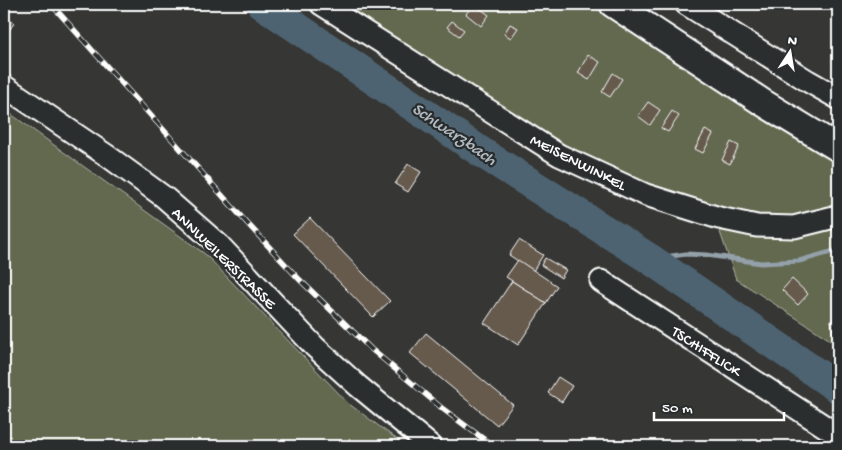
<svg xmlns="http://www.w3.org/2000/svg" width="842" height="450" viewBox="0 0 842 450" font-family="'Gochi Hand',sans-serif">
  <rect width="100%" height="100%" fill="#363634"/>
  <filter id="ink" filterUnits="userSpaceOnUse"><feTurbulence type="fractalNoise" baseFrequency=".02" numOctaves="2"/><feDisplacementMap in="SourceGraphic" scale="10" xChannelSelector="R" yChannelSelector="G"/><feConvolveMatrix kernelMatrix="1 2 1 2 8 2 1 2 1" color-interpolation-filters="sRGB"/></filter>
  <g filter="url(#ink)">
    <g fill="#62694f" stroke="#b0b4a7">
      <path d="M309,4H596L729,97L838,157V345L736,279L719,229L665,210L345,28Z"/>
      <path d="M4,109L205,254L349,404L406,446H4Z"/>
    </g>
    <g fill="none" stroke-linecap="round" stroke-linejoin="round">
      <path stroke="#94a1aa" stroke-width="5" d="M650,259L686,254L707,255L761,263L799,261L838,250"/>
      <path stroke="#4d6371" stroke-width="31" d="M262,4L484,154L650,259L838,388"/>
    </g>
    <g fill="#665a4d" stroke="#fff">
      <path d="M474,4L489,15L481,26L466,14Z"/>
      <path d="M4,16L14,23L7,34L4,31Z"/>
      <path d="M452,21L464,30L459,36L447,27Z"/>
      <path d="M510,24L518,28L511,38L504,34Z"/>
      <path d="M588,55L600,62L589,80L578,73Z"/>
      <path d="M613,73L622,79L610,97L602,92Z"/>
      <path d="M648,102L660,110L650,125L638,116Z"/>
      <path d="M672,111L679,116L668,132L661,128Z"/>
      <path d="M705,130L713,134L703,153L695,149Z"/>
      <path d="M731,142L739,146L730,164L722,160Z"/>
      <path d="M408,164L421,172L408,192L395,184Z"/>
      <path d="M310,218L390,301L373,317L293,234Z"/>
      <path d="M519,240L543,255L533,271L509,255Z"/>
      <path d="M545,258L566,270L561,278L541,265Z"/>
      <path d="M518,260L557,286L546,303L506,277Z"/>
      <path d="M792,279L808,294L798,305L782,290Z"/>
      <path d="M512,281L546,303L518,345L484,323Z"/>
      <path d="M838,319V335L833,336L831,320Z"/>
      <path d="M426,333L513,405L497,425L410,353Z"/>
      <path d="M558,377L572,386L562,402L548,393Z"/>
    </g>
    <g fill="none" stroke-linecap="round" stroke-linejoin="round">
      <defs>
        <g id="minor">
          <path d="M321,4L559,155L646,195L719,218L757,226L794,227L838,216"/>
          <path d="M686,4L808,81L838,98"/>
          <path d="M4,86L109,157L164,197L220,246L315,347L358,386L431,446"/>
          <path d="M601,281L838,435"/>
        </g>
        <path id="major" d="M613,4L762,102L838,148"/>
      </defs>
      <use href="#minor" stroke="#fff" stroke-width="25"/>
      <use href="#major" stroke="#fff" stroke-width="30"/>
      <use href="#minor" stroke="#2a2d2e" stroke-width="21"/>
      <use href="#major" stroke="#2a2d2e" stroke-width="26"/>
      <defs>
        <path id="rail" d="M51,4L246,222L299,279L371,349L443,409L493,446"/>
      </defs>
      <use href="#rail" stroke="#fff" stroke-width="5.5"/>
      <use href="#rail" stroke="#2a2d2e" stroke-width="4" stroke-dasharray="11" stroke-linecap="butt"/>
    </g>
  </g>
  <g text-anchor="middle" stroke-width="4.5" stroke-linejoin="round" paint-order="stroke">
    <g font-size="16" fill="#fff" stroke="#2a2d2e">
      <text transform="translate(579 161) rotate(27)" y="6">MEISENWINKEL</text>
      <text transform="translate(225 257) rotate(44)" y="6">ANNWEILERSTRASSE</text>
      <text transform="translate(707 350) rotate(33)" y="6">TSCHIFFLICK</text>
    </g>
    <g font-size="18" font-style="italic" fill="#afb9bf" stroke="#2a2d2e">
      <text transform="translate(455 133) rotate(34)" y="6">Schwarzbach</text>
    </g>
  </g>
  <rect width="842" height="450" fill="none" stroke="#2a2d2e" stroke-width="20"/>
  <rect x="10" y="10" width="822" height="430" fill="none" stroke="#fff" stroke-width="2" filter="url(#ink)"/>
  <g transform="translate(790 52) rotate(12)" stroke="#2a2d2e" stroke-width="4" paint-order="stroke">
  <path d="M0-4L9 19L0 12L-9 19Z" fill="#ffffff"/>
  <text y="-8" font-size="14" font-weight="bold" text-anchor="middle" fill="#ffffff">N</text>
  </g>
  <path d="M654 412v8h130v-8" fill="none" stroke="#ffffff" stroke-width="2.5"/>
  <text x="662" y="412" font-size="15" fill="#ffffff" stroke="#2a2d2e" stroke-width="4" paint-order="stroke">50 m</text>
</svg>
